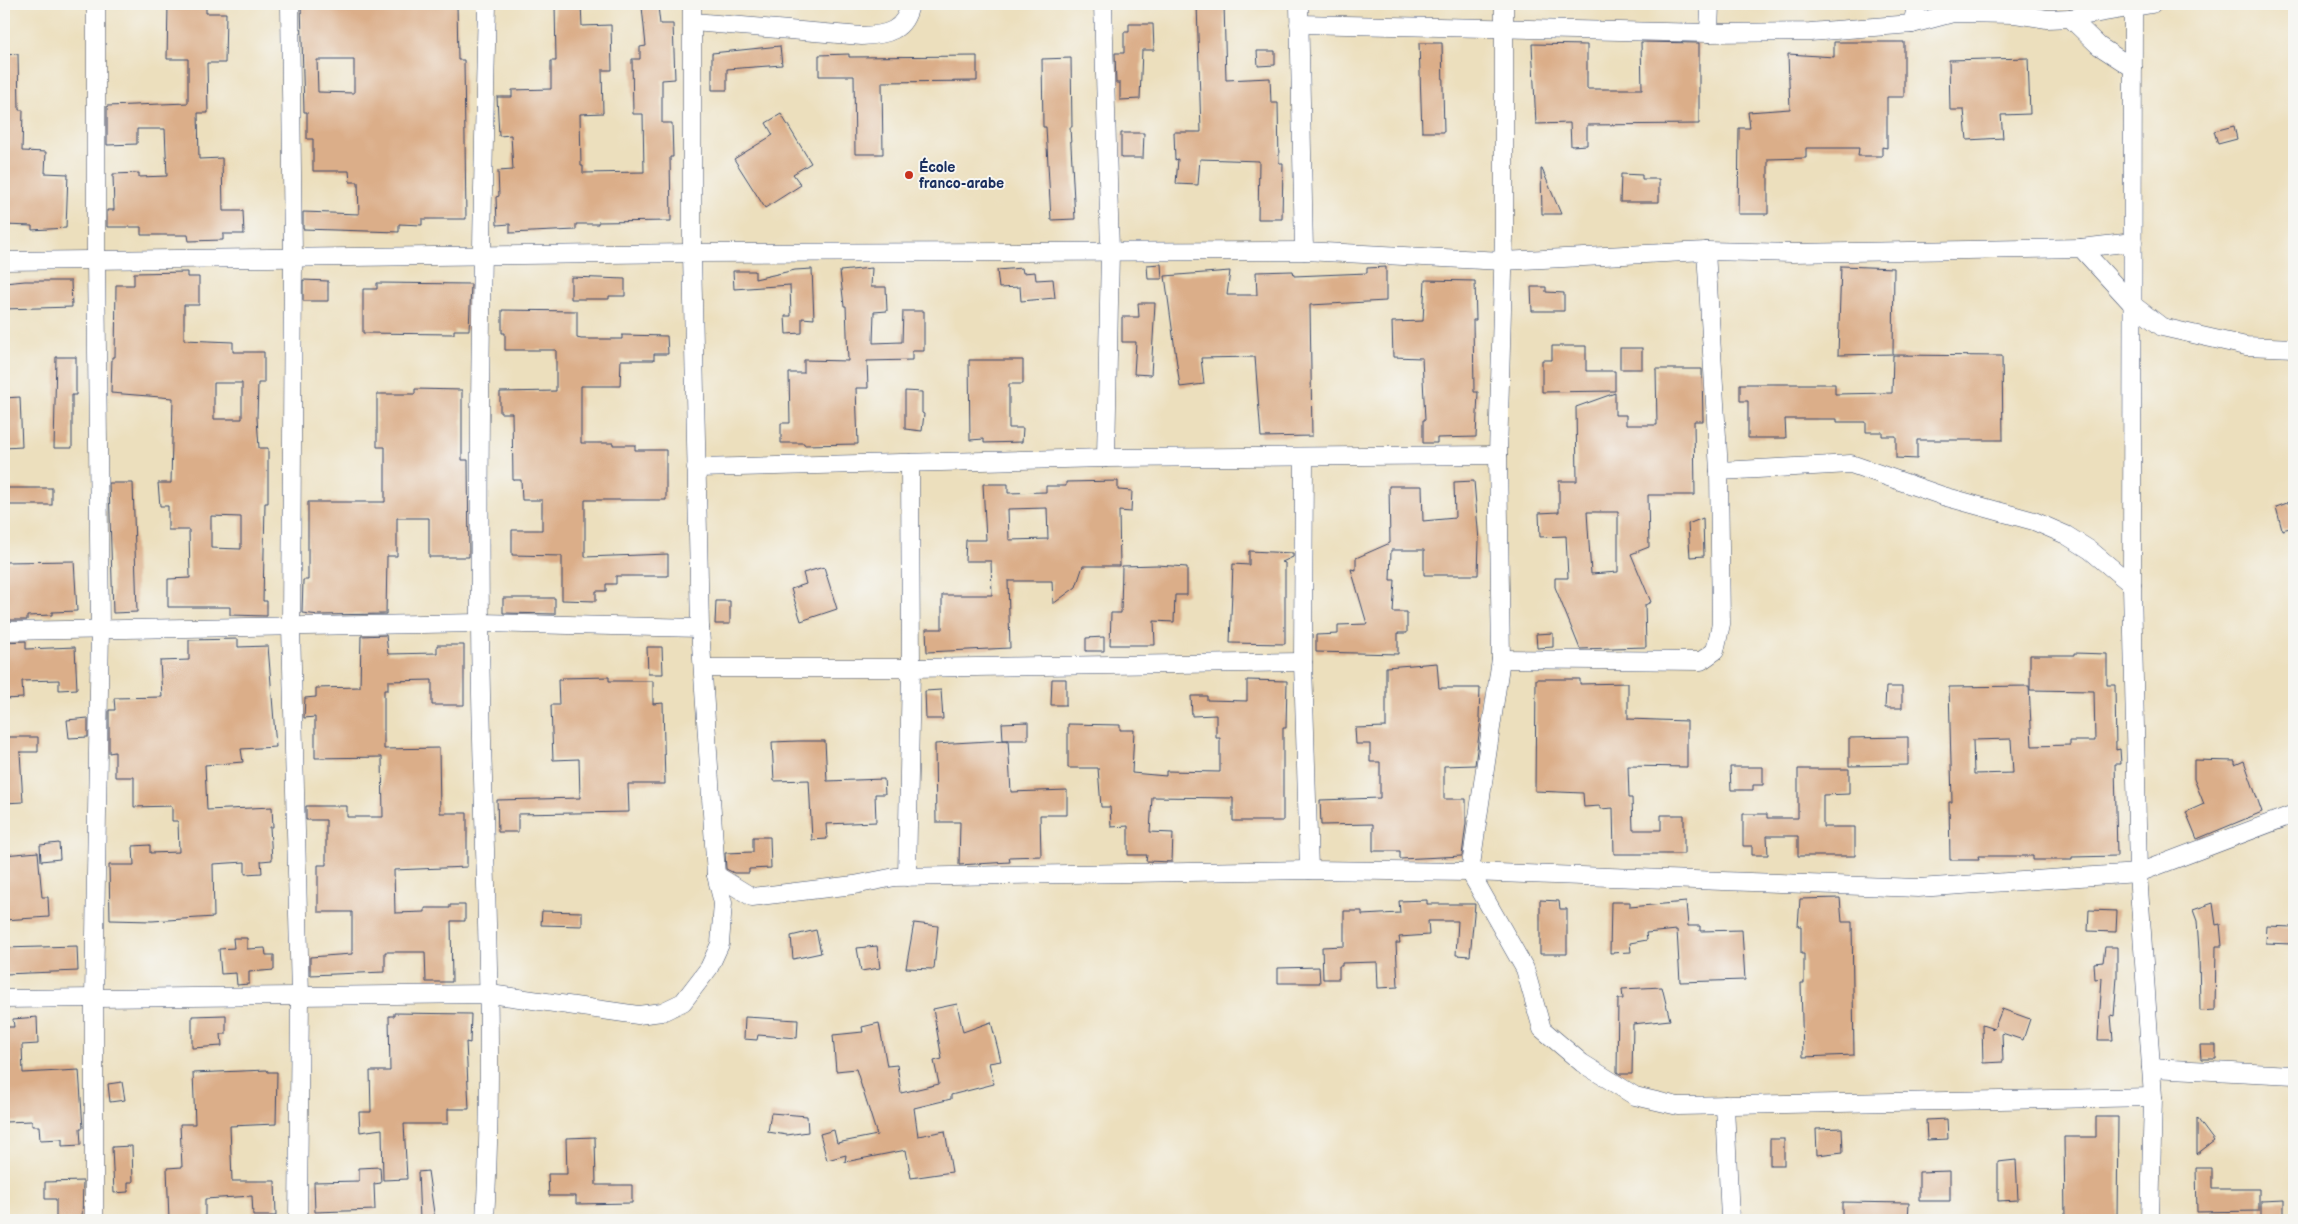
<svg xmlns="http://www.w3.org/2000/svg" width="2298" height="1224" viewBox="0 0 2298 1224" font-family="'Balsamiq Sans',sans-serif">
  <rect width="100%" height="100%" fill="#f6f6f2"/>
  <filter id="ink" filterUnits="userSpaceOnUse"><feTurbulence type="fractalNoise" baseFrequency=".02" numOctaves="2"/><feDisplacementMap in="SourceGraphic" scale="10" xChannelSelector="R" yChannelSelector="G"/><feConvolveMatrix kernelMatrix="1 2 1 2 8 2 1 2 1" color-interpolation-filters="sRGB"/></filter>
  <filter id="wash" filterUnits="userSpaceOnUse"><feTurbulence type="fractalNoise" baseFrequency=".0096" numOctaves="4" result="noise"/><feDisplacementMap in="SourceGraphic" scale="20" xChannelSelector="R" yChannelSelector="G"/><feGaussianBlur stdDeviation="1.12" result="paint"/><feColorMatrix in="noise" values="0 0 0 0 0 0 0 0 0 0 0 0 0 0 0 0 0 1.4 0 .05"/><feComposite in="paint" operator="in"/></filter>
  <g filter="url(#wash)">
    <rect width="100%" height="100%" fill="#ecdfbd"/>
    <g id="blocks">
      <g fill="#dbae89" fill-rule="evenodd">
        <path d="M168,4L206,5V13H226L225,63H207L208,113H198L199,159L222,158L223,211H243L244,234H223V240L189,241L188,235H141V227H107V210H114L113,174L139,173V177L167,176L165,129H137V144L107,145V106L188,103V59H167Z"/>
        <path d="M301,4H457L458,60H464L466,219H422V225L399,224V232L303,229V212L359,214L358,182H350L349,171H313V139H307V112H304ZM317,60H354V93L318,92Z"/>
        <path d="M555,4H581L582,26L611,25L612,70H602L603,113L580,114L581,166H583V173L644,172L643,114H633L632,59H640V47L646,46L642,7L658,6L660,24H673L675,79L662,80V123H672L673,157H670L671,221L598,222V224H576V230L510,233V224L497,225L496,197L499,196L498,171L513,170L511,135L499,136L497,97H512V90L551,89V61H556Z"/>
        <path d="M1197,4H1224L1226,80L1270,78L1271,103H1278L1279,163H1283L1282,219H1258L1259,161L1200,159L1198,185L1176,184L1178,159L1175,160L1174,132H1201Z"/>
        <path d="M1129,24H1153L1154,50H1142L1140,99L1120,100V83H1116L1115,53H1124V32H1129Z"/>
        <path d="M1641,42L1699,43V124L1587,125V145L1571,146L1570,123L1536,124L1532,44L1587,45V89H1642Z"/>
        <path d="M1834,42H1904V97H1887V148L1882,147V156H1858L1859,148H1806V158L1768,159V214H1738L1739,128H1750L1748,112L1790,109L1788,54L1834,57Z"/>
        <path d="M1419,43H1442L1444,132H1422Z"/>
        <path d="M780,46L782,65L727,69V90H712V53Z"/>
        <path d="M1257,51H1275V65L1258,66Z"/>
        <path d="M18,54L19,110H23L22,151L46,152L45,173L68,174L66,228L32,230V226L4,225V55Z"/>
        <path d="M849,54V57L977,56V81L882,82L883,154H855L854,76H819V55Z"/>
        <path d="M1071,58L1072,127H1070L1075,219L1051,220L1046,127H1043L1042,59Z"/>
        <path d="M2028,58L2030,114L2001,115L2003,138L1967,140L1964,110H1950L1949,60Z"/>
        <path d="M781,114L811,163L793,174L801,185L765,208L734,159L773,135L766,123Z"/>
        <path d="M2234,126L2237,139L2218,144L2214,131Z"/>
        <path d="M1121,133H1144L1143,158H1121Z"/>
        <path d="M1541,169H1542L1561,214H1542Z"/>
        <path d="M1621,174L1642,175V179H1659V202H1620Z"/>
        <path d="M1161,264L1162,279H1148L1147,265Z"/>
        <path d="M1841,266L1894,268L1893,354L1838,355Z"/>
        <path d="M1386,267V301L1310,305L1312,436L1261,437L1255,357L1201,358L1204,384L1180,387L1165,276L1230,271L1227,295H1257L1256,272L1293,271L1294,276L1367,273V268Z"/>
        <path d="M872,268L871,287H886L887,311L874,312L873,343L902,342L903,311H924V351H912V360L867,361L868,388H856L858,444L804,445V443H781V423H790L789,373H804V360L848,361L846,306H844L840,271Z"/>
        <path d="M1022,268L1023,273L1035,272L1036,280L1053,279L1055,298L1021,301L1020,287L999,288L997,270Z"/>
        <path d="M812,269L814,319L802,318V333L786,334L785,316H791L790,285L734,289L733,271H755V279L795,270Z"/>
        <path d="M187,272V277H199V305H184V340L233,342V352H264V383H258L257,418L259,448H268V503H265L263,601H267V616L230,615V607H168V579L190,578L189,530H168V506H160L158,483H171L173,398L111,393L112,357H115L116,285H134V273ZM214,383H242V419H214ZM211,516L241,517V549L211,548Z"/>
        <path d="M571,277L625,279V296H609V299H571Z"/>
        <path d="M303,280L328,281V301H303Z"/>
        <path d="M1425,280L1475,281L1476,320H1473L1474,392H1478L1476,437L1437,438V443H1423V420H1425L1422,358L1393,357L1392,322L1423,321Z"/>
        <path d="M25,281H71L72,307L4,309V283Z"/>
        <path d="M377,283L471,284L469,330H454V334L363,333V289H377Z"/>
        <path d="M1531,287H1546V292L1564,293V311H1532Z"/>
        <path d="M1138,303H1155L1151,375L1134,374L1136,342H1122V317H1139Z"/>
        <path d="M502,310L577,311V338L581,339H622V335L667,336L668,354H654V360H621L620,386H581V443H613V445H635V450H666V500H585V557L668,554V576H616V584H606V591H596V601L562,600V556L512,555V530H542V500H522L521,480H513L512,413H500V392L556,391V350H505V333H502Z"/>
        <path d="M1552,346H1586V371H1615V391L1542,392V360H1552Z"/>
        <rect x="1620" y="348" width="22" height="21"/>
        <path d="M1893,355L2002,356L2003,440H1917V459L1896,458V436H1882V432H1866V422H1837V419H1785L1786,438H1748V401H1740V384H1835V394L1892,393Z"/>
        <path d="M56,357H76V395H72V448H54Z"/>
        <path d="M969,360H1023V384H1009V428H1023L1022,442L984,443V439L970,440Z"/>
        <path d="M1656,369H1702L1703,421H1694L1695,495H1648L1649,547L1631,554L1651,602L1645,605L1646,647L1580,649L1555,587V578H1568L1566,536L1540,537L1539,513L1559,512V481H1577L1576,407L1615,393V415H1626V425H1657ZM1587,512H1618V572L1591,574Z"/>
        <path d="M415,389L462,390V460H468L469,557H429V518H397V556H387L386,614L319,615L302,613L303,580H308V502H385V447H377V394H415Z"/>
        <path d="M905,391L922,392V413L924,414L922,431L905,429Z"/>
        <path d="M20,397L22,447L4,448V398Z"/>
        <path d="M1118,481V490L1132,491L1131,512L1119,511L1120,566H1083L1076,587L1053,604L1052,581H1008L1010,648L927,652L926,629H942V595H992L991,561H965L966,540H986L983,484H1008V493L1046,492V486H1066V482ZM1047,508L1048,539L1009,540L1008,509Z"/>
        <path d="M1474,481L1479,541L1478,575H1424V550H1391L1390,580H1395L1393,612H1407V633H1398V654L1316,652V635L1338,634V625L1367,624L1351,569L1356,570V558L1390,543L1389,486H1422L1423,521L1455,518L1454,482Z"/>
        <path d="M109,483H133L137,612L113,613Z"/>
        <rect x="4" y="488" width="48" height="17"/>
        <path d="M2290,502L2294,527L2282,530L2276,507Z"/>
        <path d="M1703,518L1704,556L1690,557L1688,524Z"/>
        <path d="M1249,551L1293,553V557L1282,562L1285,563V644L1230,643L1233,564L1249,565Z"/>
        <path d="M74,561L77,611L52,612V615L27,616V620H4V562Z"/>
        <path d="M1157,565L1187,567V595H1175L1174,622L1154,621L1155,645H1110L1111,613H1121L1122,566Z"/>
        <path d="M824,567L837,609L801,621L791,589L806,584L803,573Z"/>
        <path d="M503,598H555V614L503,613Z"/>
        <path d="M716,601H730V624H715Z"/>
        <path d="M1553,633V647L1537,648L1536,634Z"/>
        <path d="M386,635L388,654L437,653V645H464V705H432V680L388,681V690H384V749L439,748L440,813H467V867L394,870L395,913L425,912V908H450V905H465V921H451L452,982H426L425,952H385V972L310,975V957L352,954V912H318V865H326V820H306V806H347V817H383L382,757L315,758V717L304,718L305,698L316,697V688L360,687L361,636Z"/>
        <path d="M1104,637V651H1086V638Z"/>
        <path d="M238,639V647L268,646L276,747L241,749L243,762L205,765L207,810L272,807L273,827H270L272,860L261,861L262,873L245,874V862L213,864L214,917L152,921L110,920L109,865H134L133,846L150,845V853L179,852L178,821H172V806L134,807V777H115V752L109,753V710H115L114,698L162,697L160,661L189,660V640Z"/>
        <path d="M26,641V649L75,647L77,689L59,690V680L22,681L23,698L4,699V642Z"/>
        <path d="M647,647H662L663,674H648Z"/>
        <path d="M2074,653L2107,654V685H2115L2116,750L2120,749L2121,764H2115L2117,856L2072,857V860H2033V856H1978L1979,860H1950L1949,802H1952L1949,687L2029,686L2032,746L2070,745V741H2095L2094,691L2030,690V655H2074ZM2011,739L2013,773L1974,774L1973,740Z"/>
        <path d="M1437,663L1439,688H1480L1479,718L1481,719L1475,765L1444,766V799H1466V823L1462,856L1400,859V851H1373V824L1321,825L1320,800L1380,798V762H1370V744H1356L1355,728L1386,727V667Z"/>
        <path d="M609,677V681H653V704L663,703L665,784H628L629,812L518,814V832H498L497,800L580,798L579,759L553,760L551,705H559L558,680H562V678Z"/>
        <path d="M1052,679H1066V705H1051Z"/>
        <path d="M1536,679H1580V684L1628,683V719L1687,721V767L1628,766L1629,798H1632L1633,830H1661V815H1684V854H1614L1613,808L1600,809V806L1584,807L1583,793L1535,791Z"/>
        <path d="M1247,680L1287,681L1286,728H1283V821H1233V798L1152,797L1150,832L1173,833L1172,862L1146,861L1147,855H1128V826L1111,827L1110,807H1101L1098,768H1068V724L1120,725V730H1134L1132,773L1166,776V771L1220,772V738H1216V715L1192,716L1191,696H1207V700L1247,701Z"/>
        <path d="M1886,687H1902V708H1885Z"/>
        <path d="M941,690L943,719H926L925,691Z"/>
        <path d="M88,718V737L69,738L67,720Z"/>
        <path d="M1028,722V740H1003L1002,723Z"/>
        <path d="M4,737H38V752H20L23,802L4,803Z"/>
        <path d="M1908,737V765L1849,766V738Z"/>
        <path d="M1008,740L1011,792L1067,790V815H1040L1041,856L1009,857L1010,862L959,865L960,822H936L935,744Z"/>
        <path d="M798,741H825L827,781L884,779L885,794H875L876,822L826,824L827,839L812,840L809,780L774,781L772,742Z"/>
        <path d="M2194,760L2235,761V765L2244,761L2262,812L2197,839L2186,812L2204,804L2194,779Z"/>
        <path d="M1730,767H1763V785H1753V790H1731Z"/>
        <path d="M1798,769H1849V794L1823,795V827H1855V856H1798V836H1767L1768,855H1752V846H1743V814H1767V818H1798Z"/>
        <path d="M753,837H770L771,868L749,869V873H734L726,869L725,853L753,852Z"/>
        <path d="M59,843L60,859L41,861L40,845Z"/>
        <path d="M38,852L42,897H48L49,917L4,920V855Z"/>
        <path d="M1840,898L1842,922H1852L1854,1055L1803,1057L1801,983H1804V954H1801V926H1798L1800,899Z"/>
        <path d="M1427,900V904H1475L1470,956L1456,955L1458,921H1428L1429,935L1399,937L1400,943H1396L1398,987L1378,988L1377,962L1342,963V966H1339V979H1323L1322,947L1344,946V911H1362V915L1400,913L1399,901Z"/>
        <path d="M1540,900L1559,901L1560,909H1567V954H1540Z"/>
        <path d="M1611,902H1630V907L1686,902L1688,926H1700V931L1742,930L1745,980L1680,982L1677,930L1646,933L1647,940L1630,943L1631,952L1610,953Z"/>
        <path d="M2213,903L2216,925L2220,924L2222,946H2216L2215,1010L2200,1011L2199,950L2197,921L2193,910Z"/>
        <path d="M2089,910L2117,911L2116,932L2088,931Z"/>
        <path d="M542,911L582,912V926L541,925Z"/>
        <path d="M914,923L938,926L934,969L906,968Z"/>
        <path d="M2267,926L2292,927L2291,944L2266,943Z"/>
        <path d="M816,930L821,953L793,959L791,936Z"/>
        <path d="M233,938H247V949L265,948L266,955H274V970L249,972V984L237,985L236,973L221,974L219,949L234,948Z"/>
        <path d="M77,946L78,971L5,974L4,948Z"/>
        <path d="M877,946L880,968L861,971L857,948Z"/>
        <path d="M2105,947H2117V977L2114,1016L2111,1015L2113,1040H2098L2102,978L2095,979L2094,963L2103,962Z"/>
        <path d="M1319,967L1320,983H1278V968Z"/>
        <path d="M1662,987L1670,1020L1633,1024L1632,1074H1620L1617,1072L1618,999H1623L1622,989Z"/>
        <path d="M957,1004L963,1032L991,1022L1001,1061L989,1063L994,1084L951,1095V1099L914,1108L918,1136L945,1131L952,1172L911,1178L906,1150L845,1162L846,1155L827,1160L820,1134L834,1130L837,1143L877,1135L856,1069L836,1071L833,1035L863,1032L862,1027L879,1023L887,1066L897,1065L901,1093L939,1084L934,1061L942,1059L933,1009Z"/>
        <path d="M2002,1009L2030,1019L2023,1040L2002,1033L2003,1062L1983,1063L1982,1025L1994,1029Z"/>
        <path d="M394,1013L471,1014L470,1043L466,1042L469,1109H448V1124H404L407,1179L383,1180L382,1129L360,1132L359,1112H371L370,1071H390L389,1016H394Z"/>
        <path d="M226,1015V1034H221L222,1046L192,1048V1016Z"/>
        <path d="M37,1017L38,1044L22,1045L23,1073L79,1070L83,1128H80L81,1145L62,1146V1139L40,1140L39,1126H32V1121L4,1122V1027H14L13,1019Z"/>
        <path d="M745,1017L798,1020L797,1038L758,1035L757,1040L744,1039Z"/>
        <path d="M2200,1045H2216V1059H2201Z"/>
        <path d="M267,1070L268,1072H277L276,1124L230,1126L232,1181H275L276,1216H253L252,1196L205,1199V1220H169L167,1168L182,1167L180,1124H195L193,1073Z"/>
        <path d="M122,1082L125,1100L110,1102L108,1084Z"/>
        <path d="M771,1113L807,1116L808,1132L787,1135L768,1132Z"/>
        <path d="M2096,1117H2118L2117,1220H2065L2064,1137H2096Z"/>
        <path d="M2197,1118L2214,1141L2197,1154Z"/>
        <path d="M1947,1119L1948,1139L1927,1140L1926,1120Z"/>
        <path d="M1842,1128L1843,1152L1817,1155L1816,1129Z"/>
        <path d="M595,1137L596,1185H632V1203L576,1204V1196H549L548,1174H567L566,1138Z"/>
        <rect x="1770" y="1139" width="14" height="26"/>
        <path d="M132,1146L133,1182H128V1192L114,1193L112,1147Z"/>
        <path d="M2016,1160L2018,1200L1998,1201V1162Z"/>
        <path d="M380,1167L381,1183L374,1184L375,1210L315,1212L314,1182L359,1181V1168Z"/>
        <path d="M2196,1168H2212V1189H2259V1211L2197,1212Z"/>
        <path d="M428,1171L435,1220H420L418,1172Z"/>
        <path d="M1950,1171V1201H1919V1172Z"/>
        <path d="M83,1181L82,1220H56V1199H45V1182Z"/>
        <path d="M2284,1200V1220H2261V1201Z"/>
        <path d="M1842,1202L1909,1203L1908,1219L1842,1220Z"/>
      </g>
    </g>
  </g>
  <g filter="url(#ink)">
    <use href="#blocks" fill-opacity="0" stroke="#3a496c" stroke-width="1"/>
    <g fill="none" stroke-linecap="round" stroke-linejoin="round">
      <defs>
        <g id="minor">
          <path d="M290,4L293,256L291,626L300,996L298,1220"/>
          <path d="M1103,4L1110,251L1106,458"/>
          <path d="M1299,4L1304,251"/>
          <path d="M1504,4V237L1498,455L1501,659L1470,872L1525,969L1542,1029L1582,1063L1635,1096L1678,1106L2153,1097"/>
          <path d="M2133,4L2132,585L2138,873L2153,1097L2150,1220"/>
          <path d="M2070,18L2099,46L2133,68"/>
          <path d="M693,22L862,36C887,35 905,31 910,4"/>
          <path d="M1299,24L1709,33L1810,32L1912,24L1953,13L2015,14L2047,19L2070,18L2152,4"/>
          <path d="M1912,24L1917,4"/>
          <path d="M1709,33L1710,4"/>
          <path d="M2081,248L2133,242"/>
          <path d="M4,261L692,253L1304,251L1503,261L1706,251L1792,253L2081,248L2133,305L2162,327L2246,346L2294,348"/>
          <path d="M1304,457L1303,662L1309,870"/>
          <path d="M696,468L1106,458L1498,455"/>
          <path d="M1719,471L1851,464L1943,496L2034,521L2066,535L2090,550L2132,585"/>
          <path d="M4,631L480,623L700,628"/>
          <path d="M1501,659L1701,661L1715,651L1721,624L1719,471L1706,251"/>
          <path d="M703,668H911L1303,662"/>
          <path d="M716,875L752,897L854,885L895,877L1309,870L1470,872L1918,888L2138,873L2294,814"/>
          <path d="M907,877L911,668L910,463"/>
          <path d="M4,999L490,994L638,1015L662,1012L683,1002L709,968L720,944L723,903L716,875L700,628L692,253V4"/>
          <path d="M2151,1068L2294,1075"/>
          <path d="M1725,1105L1730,1220"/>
          <path d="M94,1220V998L100,628L96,259V4"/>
          <path d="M485,1220C496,1020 481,821 480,621C478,415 482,210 487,4"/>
        </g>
      </defs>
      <use href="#minor" stroke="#3a496c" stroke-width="19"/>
      <use href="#minor" stroke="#fff" stroke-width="18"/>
    </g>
  </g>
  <circle fill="#c8321e" stroke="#f6f6f2" stroke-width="2" cx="909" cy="175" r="5"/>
  <g text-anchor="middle" stroke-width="4" stroke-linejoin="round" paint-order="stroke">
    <g font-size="14" font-weight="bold" fill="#1b2f5e" stroke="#f6f6f2" text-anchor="start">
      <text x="919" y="172">École<tspan x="919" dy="16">franco-arabe</tspan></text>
    </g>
  </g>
  <rect width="2298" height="1224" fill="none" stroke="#f6f6f2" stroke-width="20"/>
</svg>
